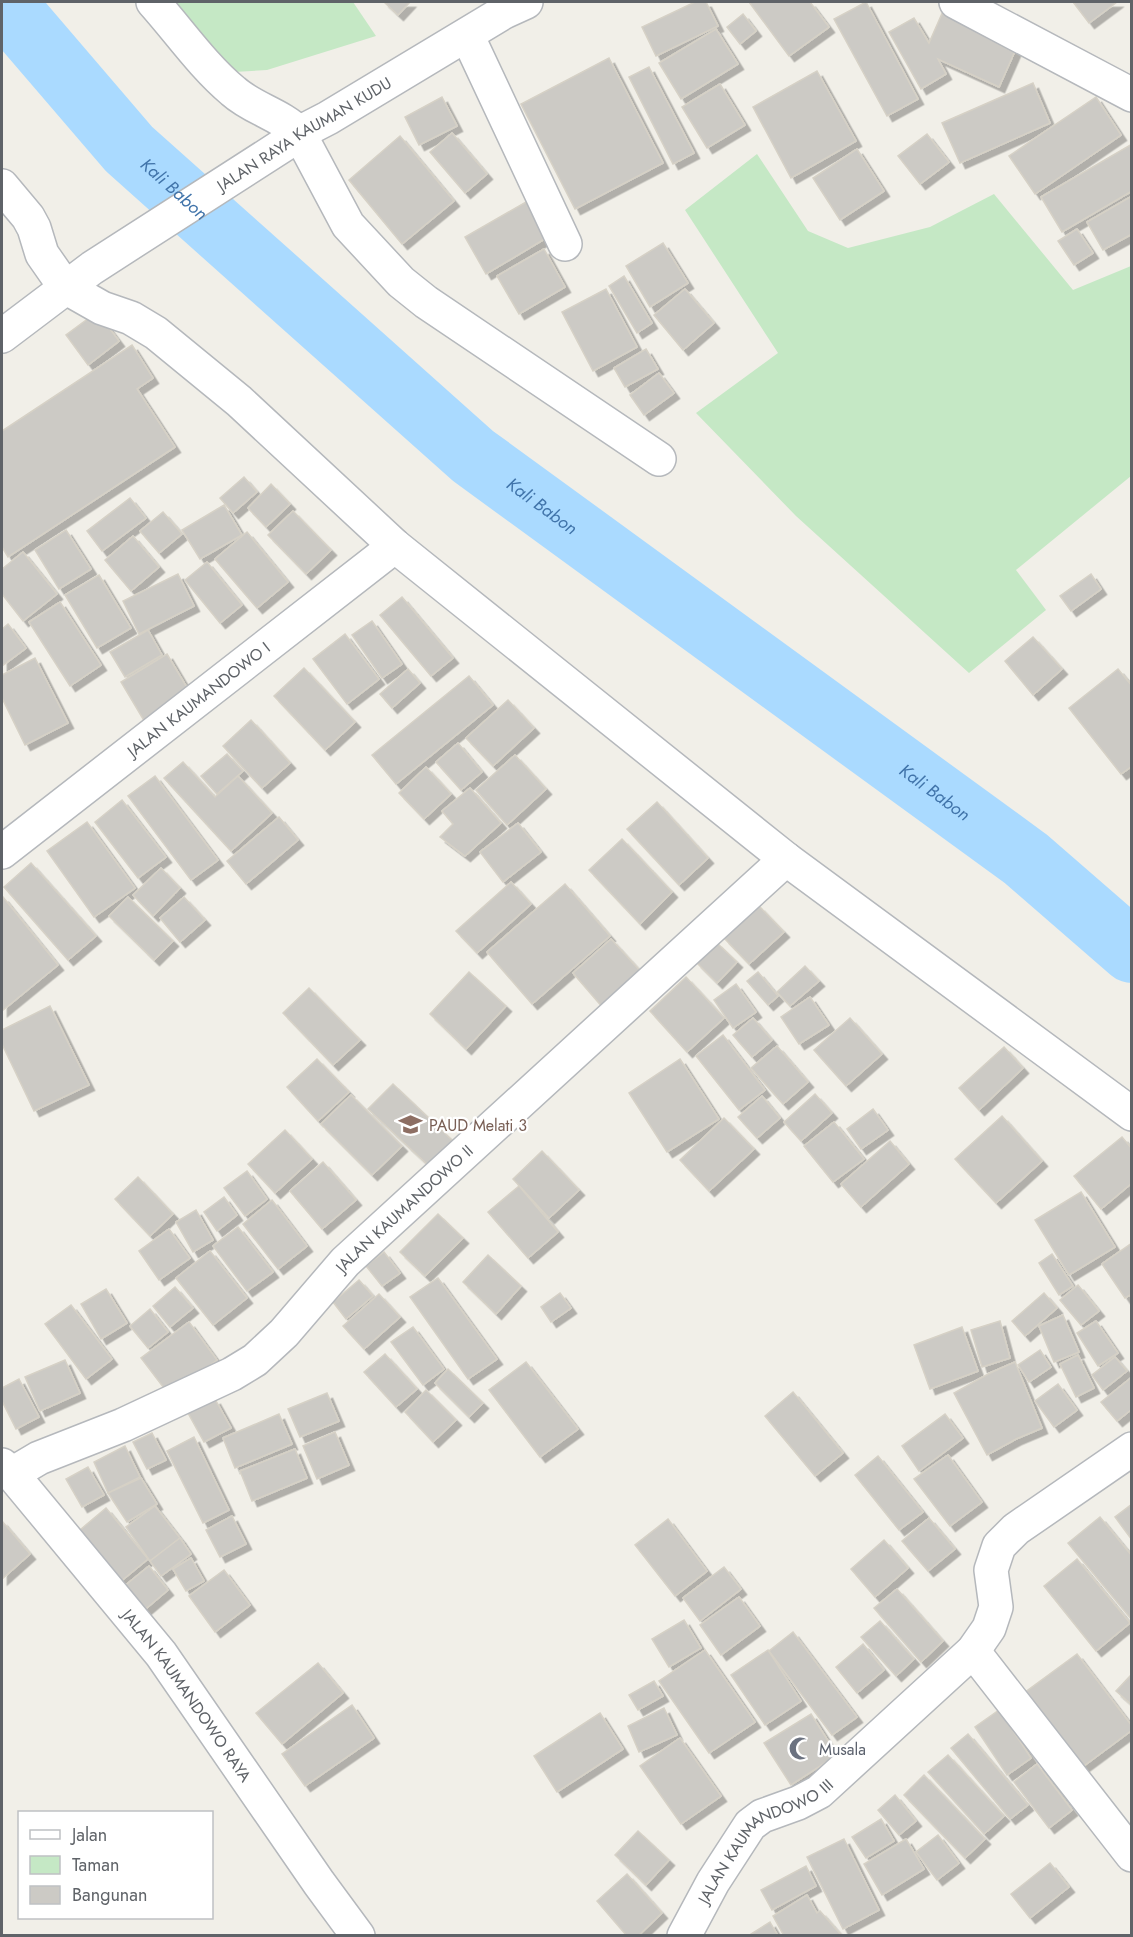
<svg xmlns="http://www.w3.org/2000/svg" width="1133" height="1937" viewBox="0 0 1133 1937" font-family="Jost,sans-serif">
  <defs>
    <filter id="shadow"><feDropShadow dx="5.5" dy="5.5" stdDeviation="0" flood-color="#0004"/></filter>
  </defs>
  <rect width="100%" height="100%" fill="#f1efe8"/>
  <g fill="#c5e8c5">
    <path d="M134,2H353L376,36L267,70L198,74Z"/>
    <path d="M757,154L808,231L848,248L930,227L994,194L1073,290L1131,266V476L1016,570L1046,610L969,673L796,516L696,413L778,353L685,210Z"/>
  </g>
  <g fill="none" stroke-linecap="round" stroke-linejoin="round">
    <path stroke="#aadaff" stroke-width="64" id="s1" d="M3,2L129,149L473,456L1026,859L1132,951"/>
  </g>
  <g fill="#cccac5" stroke="#d6d1c6" stroke-width="1.5" filter="url(#shadow)">
    <path d="M384,2H410L398,15Z"/>
    <path d="M695,2H706L718,26L656,56L642,27Z"/>
    <path d="M749,2H810L829,27L789,56Z"/>
    <path d="M866,2L918,99L887,116L834,19Z"/>
    <path d="M1073,2H1117L1089,23Z"/>
    <path d="M944,9L1019,42L999,87L938,59L946,74L921,89L889,32L914,18L929,43Z"/>
    <path d="M743,14L756,31L740,44L727,27Z"/>
    <path d="M716,29L738,64L681,99L659,63Z"/>
    <path d="M609,58L663,163L575,209L521,104Z"/>
    <path d="M649,67L694,153L673,164L629,77Z"/>
    <path d="M817,71L856,141L791,178L753,107Z"/>
    <path d="M1033,83L1050,123L960,163L942,123Z"/>
    <path d="M720,84L745,125L707,148L682,107Z"/>
    <path d="M442,97L457,126L419,145L405,117Z"/>
    <path d="M1096,97L1121,135L1035,194L1009,156Z"/>
    <path d="M452,133L487,174L465,193L430,152Z"/>
    <path d="M927,134L949,162L920,184L898,156Z"/>
    <path d="M400,136L454,201L402,244L349,180Z"/>
    <path d="M1132,144V191L1062,232L1041,197Z"/>
    <path d="M857,149L884,191L840,220L813,178Z"/>
    <path d="M1132,196V234L1103,250L1087,222Z"/>
    <path d="M533,198L553,234L486,274L465,237Z"/>
    <path d="M1077,229L1093,253L1074,265L1058,241Z"/>
    <path d="M663,243L688,283L650,307L626,266Z"/>
    <path d="M544,249L565,287L519,314L497,276Z"/>
    <path d="M624,276L652,323L637,333L609,286Z"/>
    <path d="M606,289L637,347L593,371L562,312Z"/>
    <path d="M685,289L714,323L683,350L654,315Z"/>
    <path d="M97,312L119,341L88,365L66,335Z"/>
    <path d="M132,345L153,378L137,389L175,447L8,557L2,547V431Z"/>
    <path d="M646,349L658,369L625,387L614,368Z"/>
    <path d="M659,373L674,393L644,415L630,395Z"/>
    <path d="M244,477L257,492L233,513L220,498Z"/>
    <path d="M271,484L290,504L266,527L248,508Z"/>
    <path d="M130,498L146,518L102,551L87,531Z"/>
    <path d="M224,505L242,535L200,559L182,530Z"/>
    <path d="M293,511L331,550L306,574L268,535Z"/>
    <path d="M163,512L182,534L159,553L140,531Z"/>
    <path d="M66,530L91,569L59,589L35,550Z"/>
    <path d="M247,532L288,582L257,608L215,559Z"/>
    <path d="M133,536L159,567L131,591L105,560Z"/>
    <path d="M23,552L57,594L23,621L2,594V569Z"/>
    <path d="M207,562L242,605L220,623L185,580Z"/>
    <path d="M178,574L194,606L139,634L123,601Z"/>
    <path d="M1091,574L1101,589L1071,611L1060,596Z"/>
    <path d="M99,575L131,628L97,648L65,595Z"/>
    <path d="M402,597L453,658L431,676L380,615Z"/>
    <path d="M60,602L101,665L70,686L29,622Z"/>
    <path d="M372,621L402,664L382,678L352,635Z"/>
    <path d="M8,624L26,648L2,666V629Z"/>
    <path d="M148,630L162,655L125,677L110,652Z"/>
    <path d="M345,634L379,679L347,704L313,659Z"/>
    <path d="M1033,637L1062,669L1033,695L1005,661Z"/>
    <path d="M167,654L192,696L146,724L121,682Z"/>
    <path d="M35,658L68,723L25,745L2,698V675Z"/>
    <path d="M304,668L355,722L325,750L274,696Z"/>
    <path d="M408,669L420,683L392,708L380,694Z"/>
    <path d="M1118,669L1132,686V766L1121,774L1069,708Z"/>
    <path d="M469,676L493,705L396,784L372,755Z"/>
    <path d="M508,700L534,728L493,766L466,738Z"/>
    <path d="M251,720L290,763L262,788L223,746Z"/>
    <path d="M458,743L482,772L461,790L436,762Z"/>
    <path d="M227,754L243,771L217,794L201,776Z"/>
    <path d="M515,755L546,789L507,825L476,790Z"/>
    <path d="M183,762L215,797L238,776L272,813L231,851L164,778Z"/>
    <path d="M426,767L451,794L424,819L399,793Z"/>
    <path d="M155,776L218,860L191,880L128,796Z"/>
    <path d="M470,788L501,823L465,856L440,837L453,824L442,811Z"/>
    <path d="M122,800L166,857L138,878L95,822Z"/>
    <path d="M657,802L708,858L679,885L627,829Z"/>
    <path d="M279,817L298,840L246,884L227,861Z"/>
    <path d="M87,822L135,888L94,917L47,851Z"/>
    <path d="M518,823L541,852L503,882L480,852Z"/>
    <path d="M622,839L672,892L640,924L589,870Z"/>
    <path d="M31,863L96,936L68,960L4,887Z"/>
    <path d="M161,868L180,888L153,916L133,895Z"/>
    <path d="M511,882L531,904L477,953L456,931Z"/>
    <path d="M565,884L610,936L532,1004L487,952Z"/>
    <path d="M3,897L58,965L2,1011V899Z"/>
    <path d="M128,897L173,941L154,960L109,916Z"/>
    <path d="M184,897L205,920L180,942L160,918Z"/>
    <path d="M759,906L784,932L749,964L724,938Z"/>
    <path d="M611,939L643,974L604,1009L573,973Z"/>
    <path d="M716,942L737,962L717,983L696,962Z"/>
    <path d="M805,966L819,981L790,1006L777,992Z"/>
    <path d="M469,972L506,1006L466,1049L430,1014Z"/>
    <path d="M758,972L778,996L768,1005L747,981Z"/>
    <path d="M686,977L724,1018L687,1052L650,1011Z"/>
    <path d="M736,984L756,1012L733,1028L714,1000Z"/>
    <path d="M309,988L360,1040L333,1065L283,1013Z"/>
    <path d="M810,997L829,1025L799,1044L781,1017Z"/>
    <path d="M50,1006L89,1085L34,1111L2,1044V1030Z"/>
    <path d="M753,1018L772,1040L752,1057L733,1035Z"/>
    <path d="M850,1018L882,1054L846,1086L814,1050Z"/>
    <path d="M723,1035L765,1090L739,1110L696,1056Z"/>
    <path d="M777,1046L808,1082L783,1104L751,1068Z"/>
    <path d="M1004,1047L1023,1068L979,1110L959,1088Z"/>
    <path d="M317,1059L349,1092L318,1121L287,1087Z"/>
    <path d="M680,1059L719,1119L667,1152L629,1093Z"/>
    <path d="M393,1084L453,1141L429,1166L368,1109Z"/>
    <path d="M815,1094L832,1113L801,1141L784,1122Z"/>
    <path d="M351,1095L402,1146L372,1175L321,1124Z"/>
    <path d="M762,1096L780,1118L757,1138L738,1117Z"/>
    <path d="M873,1109L888,1130L861,1149L847,1129Z"/>
    <path d="M1002,1116L1042,1161L996,1203L955,1159Z"/>
    <path d="M724,1118L754,1149L709,1191L680,1160Z"/>
    <path d="M834,1122L864,1159L833,1182L804,1146Z"/>
    <path d="M285,1130L312,1159L275,1193L248,1164Z"/>
    <path d="M1122,1137L1132,1149V1183L1101,1209L1074,1176Z"/>
    <path d="M890,1141L909,1164L861,1207L841,1184Z"/>
    <path d="M542,1151L579,1190L549,1218L513,1179Z"/>
    <path d="M323,1162L356,1200L322,1229L290,1191Z"/>
    <path d="M247,1171L267,1199L245,1216L224,1188Z"/>
    <path d="M138,1177L173,1214L150,1236L115,1199Z"/>
    <path d="M519,1186L558,1232L528,1258L488,1212Z"/>
    <path d="M1081,1192L1115,1247L1069,1275L1035,1220Z"/>
    <path d="M224,1197L237,1215L217,1231L204,1212Z"/>
    <path d="M272,1200L307,1246L278,1269L243,1224Z"/>
    <path d="M196,1210L213,1240L193,1252L176,1222Z"/>
    <path d="M438,1214L463,1238L425,1276L400,1252Z"/>
    <path d="M238,1227L273,1272L247,1291L213,1246Z"/>
    <path d="M169,1229L190,1258L159,1280L139,1251Z"/>
    <path d="M1132,1243V1294L1125,1298L1102,1264Z"/>
    <path d="M210,1251L247,1298L213,1325L176,1278Z"/>
    <path d="M384,1252L400,1273L382,1286L366,1266Z"/>
    <path d="M1052,1254L1073,1286L1059,1295L1039,1263Z"/>
    <path d="M488,1255L521,1286L496,1314L463,1282Z"/>
    <path d="M438,1278L497,1359L468,1379L410,1297Z"/>
    <path d="M359,1280L373,1296L346,1319L333,1302Z"/>
    <path d="M1078,1285L1099,1311L1081,1325L1060,1300Z"/>
    <path d="M175,1287L193,1308L170,1327L153,1306Z"/>
    <path d="M106,1289L127,1323L101,1339L81,1304Z"/>
    <path d="M560,1293L571,1308L551,1322L541,1307Z"/>
    <path d="M1044,1293L1057,1308L1025,1336L1012,1321Z"/>
    <path d="M379,1294L400,1317L364,1349L343,1326Z"/>
    <path d="M71,1305L112,1359L86,1379L45,1324Z"/>
    <path d="M150,1309L168,1332L148,1348L130,1326Z"/>
    <path d="M1063,1315L1079,1352L1054,1362L1039,1326Z"/>
    <path d="M1000,1321L1010,1358L982,1367L971,1330Z"/>
    <path d="M1096,1321L1118,1353L1098,1366L1077,1333Z"/>
    <path d="M189,1322L217,1360L170,1396L141,1358Z"/>
    <path d="M413,1327L444,1369L423,1385L391,1342Z"/>
    <path d="M962,1327L978,1371L930,1389L914,1345Z"/>
    <path d="M1040,1350L1051,1367L1029,1382L1018,1365Z"/>
    <path d="M385,1354L417,1389L396,1407L364,1372Z"/>
    <path d="M1078,1355L1094,1388L1076,1397L1060,1364Z"/>
    <path d="M1115,1357L1127,1371L1103,1390L1092,1375Z"/>
    <path d="M65,1360L80,1393L40,1411L25,1377Z"/>
    <path d="M526,1362L578,1429L540,1457L489,1390Z"/>
    <path d="M1015,1362L1042,1428L1016,1439L987,1455L954,1393L990,1373Z"/>
    <path d="M448,1369L483,1403L469,1417L435,1383Z"/>
    <path d="M1132,1377V1409L1117,1421L1101,1402Z"/>
    <path d="M19,1379L39,1417L16,1429L2,1401V1388Z"/>
    <path d="M1058,1384L1077,1410L1054,1427L1035,1401Z"/>
    <path d="M426,1390L456,1420L433,1442L405,1412Z"/>
    <path d="M793,1392L843,1453L815,1476L765,1416Z"/>
    <path d="M327,1393L339,1421L300,1437L288,1409Z"/>
    <path d="M215,1399L231,1428L204,1442L188,1413Z"/>
    <path d="M279,1414L292,1444L235,1468L223,1438Z"/>
    <path d="M945,1414L963,1438L919,1471L902,1446Z"/>
    <path d="M335,1432L349,1465L317,1479L303,1446Z"/>
    <path d="M152,1433L166,1460L147,1469L133,1442Z"/>
    <path d="M194,1437L229,1510L203,1523L167,1451Z"/>
    <path d="M125,1446L140,1477L108,1493L94,1462Z"/>
    <path d="M295,1449L307,1478L252,1501L240,1471Z"/>
    <path d="M948,1455L982,1502L950,1526L914,1479Z"/>
    <path d="M878,1456L923,1512L899,1530L855,1475Z"/>
    <path d="M88,1467L104,1495L82,1507L66,1479Z"/>
    <path d="M141,1478L157,1504L127,1522L108,1493Z"/>
    <path d="M1132,1504V1540L1115,1517Z"/>
    <path d="M155,1506L180,1538L150,1561L126,1527Z"/>
    <path d="M106,1508L148,1559L109,1591L68,1540Z"/>
    <path d="M232,1516L246,1544L220,1557L206,1530Z"/>
    <path d="M1100,1517L1132,1556V1620L1068,1543Z"/>
    <path d="M929,1518L955,1549L928,1571L902,1541Z"/>
    <path d="M668,1519L707,1571L675,1596L635,1545Z"/>
    <path d="M2,1521L30,1554L2,1579Z"/>
    <path d="M180,1538L191,1554L161,1576L150,1561Z"/>
    <path d="M884,1540L908,1568L875,1597L851,1569Z"/>
    <path d="M191,1558L204,1581L186,1591L173,1569Z"/>
    <path d="M1077,1559L1130,1623L1096,1651L1044,1586Z"/>
    <path d="M149,1566L168,1590L142,1612L122,1588Z"/>
    <path d="M724,1567L741,1589L700,1621L683,1598Z"/>
    <path d="M224,1570L250,1605L215,1632L189,1596Z"/>
    <path d="M897,1589L943,1641L921,1662L874,1608Z"/>
    <path d="M739,1597L760,1626L721,1655L700,1625Z"/>
    <path d="M684,1620L701,1648L669,1667L652,1639Z"/>
    <path d="M880,1621L914,1659L896,1676L861,1637Z"/>
    <path d="M793,1632L857,1717L832,1735L769,1651Z"/>
    <path d="M863,1644L884,1670L857,1693L836,1667Z"/>
    <path d="M705,1650L755,1722L709,1753L659,1681Z"/>
    <path d="M768,1650L801,1701L765,1725L731,1675Z"/>
    <path d="M1077,1654L1132,1726V1730L1081,1768L1024,1693Z"/>
    <path d="M318,1663L343,1693L282,1744L256,1713Z"/>
    <path d="M1132,1674V1705L1116,1691Z"/>
    <path d="M654,1681L663,1696L638,1710L629,1695Z"/>
    <path d="M352,1705L374,1738L305,1786L282,1754Z"/>
    <path d="M664,1708L677,1735L639,1752L628,1726Z"/>
    <path d="M999,1710L1031,1758L1007,1775L975,1727Z"/>
    <path d="M600,1713L623,1749L557,1792L534,1756Z"/>
    <path d="M811,1714L837,1755L791,1785L764,1743Z"/>
    <path d="M968,1734L1028,1805L1010,1819L951,1748Z"/>
    <path d="M680,1738L721,1796L681,1824L640,1766Z"/>
    <path d="M948,1755L1004,1816L984,1834L928,1772Z"/>
    <path d="M1037,1764L1072,1810L1049,1828L1014,1782Z"/>
    <path d="M924,1775L985,1839L965,1858L904,1795Z"/>
    <path d="M895,1795L916,1821L899,1835L878,1810Z"/>
    <path d="M881,1819L894,1841L866,1858L852,1837Z"/>
    <path d="M638,1831L669,1860L646,1885L615,1855Z"/>
    <path d="M938,1835L959,1863L937,1880L916,1852Z"/>
    <path d="M844,1839L879,1910L843,1929L807,1857Z"/>
    <path d="M906,1839L924,1869L882,1895L864,1864Z"/>
    <path d="M1050,1863L1069,1887L1030,1918L1011,1894Z"/>
    <path d="M806,1866L816,1886L772,1910L761,1890Z"/>
    <path d="M627,1874L662,1913L638,1936H627L597,1901Z"/>
    <path d="M807,1895L817,1913L820,1911L842,1936H784L773,1916Z"/>
    <path d="M770,1922L778,1936H752L751,1934Z"/>
  </g>
  <g fill="none" stroke-linecap="round" stroke-linejoin="round">
    <defs>
      <g id="minor">
        <path d="M153,2C179,31 203,66 233,91C253,109 280,114 299,133L348,225L401,282L426,302L659,459"/>
        <path d="M956,2L1132,95"/>
        <path d="M467,35L565,244"/>
        <path d="M2,186L28,217L34,228L42,254L65,287L102,308L131,318L156,333L239,401L395,546L786,859L1132,1114"/>
        <path id="s2" d="M2,336L92,268L291,140L299,133L328,118L504,12L526,2"/>
        <path id="s3" d="M2,852L395,546"/>
        <path id="s4" d="M2,1465L12,1474L161,1654L319,1883L358,1936"/>
        <path id="s5" d="M12,1474L39,1458L123,1425L232,1374L255,1360L284,1333L345,1262L786,859"/>
        <path d="M973,1651L1132,1855"/>
        <path id="s6" d="M684,1936L713,1882L750,1825L762,1816L798,1803L819,1792L973,1651L989,1628L996,1607L991,1570L999,1546L1016,1529L1132,1449"/>
      </g>
    </defs>
    <use href="#minor" stroke="#b5b8bc" stroke-width="36"/>
    <use href="#minor" stroke="#fff" stroke-width="33"/>
  </g>
  <defs>
    <symbol id="school-bare" viewBox="-9 -9 18 18"><path d="M0-5L7-2L0 1L-7-2ZM-4 1L0 2.5L4 1V4Q0 6-4 4Z" fill="#8d6e63" stroke="#fff" stroke-width="2.5" paint-order="stroke"/></symbol>
    <symbol id="mosque-bare" viewBox="-9 -9 18 18"><path d="M3.5-4.9A6 6 0 1 0 3.5 4.9A5 5 0 1 1 3.5-4.9Z" fill="#6b7280" stroke="#fff" stroke-width="2.5" paint-order="stroke"/></symbol>
  </defs>
  <g fill-rule="evenodd">
    <use href="#school-bare" x="394" y="1108" width="33" height="33"/>
    <use href="#mosque-bare" x="784" y="1732" width="33" height="33"/>
  </g>
  <g text-anchor="middle" stroke-width="4.5" stroke-linejoin="round" paint-order="stroke">
    <g font-size="16" fill="#5f6368" stroke="#fff">
      <text dy="6" stroke="none"><textPath href="#s2" startOffset="364">JALAN RAYA KAUMAN KUDU</textPath></text>
      <text dy="6" stroke="none"><textPath href="#s3" startOffset="249">JALAN KAUMANDOWO I</textPath></text>
      <text dy="6" stroke="none"><textPath href="#s5" startOffset="482">JALAN KAUMANDOWO II</textPath></text>
      <text dy="6" stroke="none"><textPath href="#s4" startOffset="296">JALAN KAUMANDOWO RAYA</textPath></text>
      <text dy="6" stroke="none"><textPath href="#s6" startOffset="130">JALAN KAUMANDOWO III</textPath></text>
    </g>
    <g font-size="16" fill="#785e54" stroke="#fff" text-anchor="start">
      <text x="429" y="1131">PAUD Melati 3</text>
    </g>
    <g font-size="16" fill="#5b616d" stroke="#fff" text-anchor="start">
      <text x="819" y="1755">Musala</text>
    </g>
    <g font-size="18" font-style="italic" fill="#4174aa" stroke="#fff">
      <text dy="6" stroke="none"><textPath href="#s1" startOffset="254">Kali Babon</textPath></text>
      <text dy="6" stroke="none"><textPath href="#s1" startOffset="740">Kali Babon</textPath></text>
      <text dy="6" stroke="none"><textPath href="#s1" startOffset="1226">Kali Babon</textPath></text>
    </g>
  </g>
  <rect width="1133" height="1937" fill="none" stroke="#5f6368" stroke-width="6"/>
  <rect x="18" y="1811" width="195" height="108" fill="#ffffff" stroke="#bfc1c3" stroke-width="1.5"/>
  <rect x="30" y="1830" width="30" height="9" fill="#ffffff" stroke="#bfc1c3" stroke-width="1.5"/>
  <text x="72" y="1841" font-size="18" fill="#5f6368">Jalan</text>
  <rect x="30" y="1856" width="30" height="18" fill="#c5e8c5" stroke="#bfc1c3" stroke-width="1.5"/>
  <text x="72" y="1871" font-size="18" fill="#5f6368">Taman</text>
  <rect x="30" y="1886" width="30" height="18" fill="#cccac5" stroke="#bfc1c3" stroke-width="1.5"/>
  <text x="72" y="1901" font-size="18" fill="#5f6368">Bangunan</text>
</svg>
